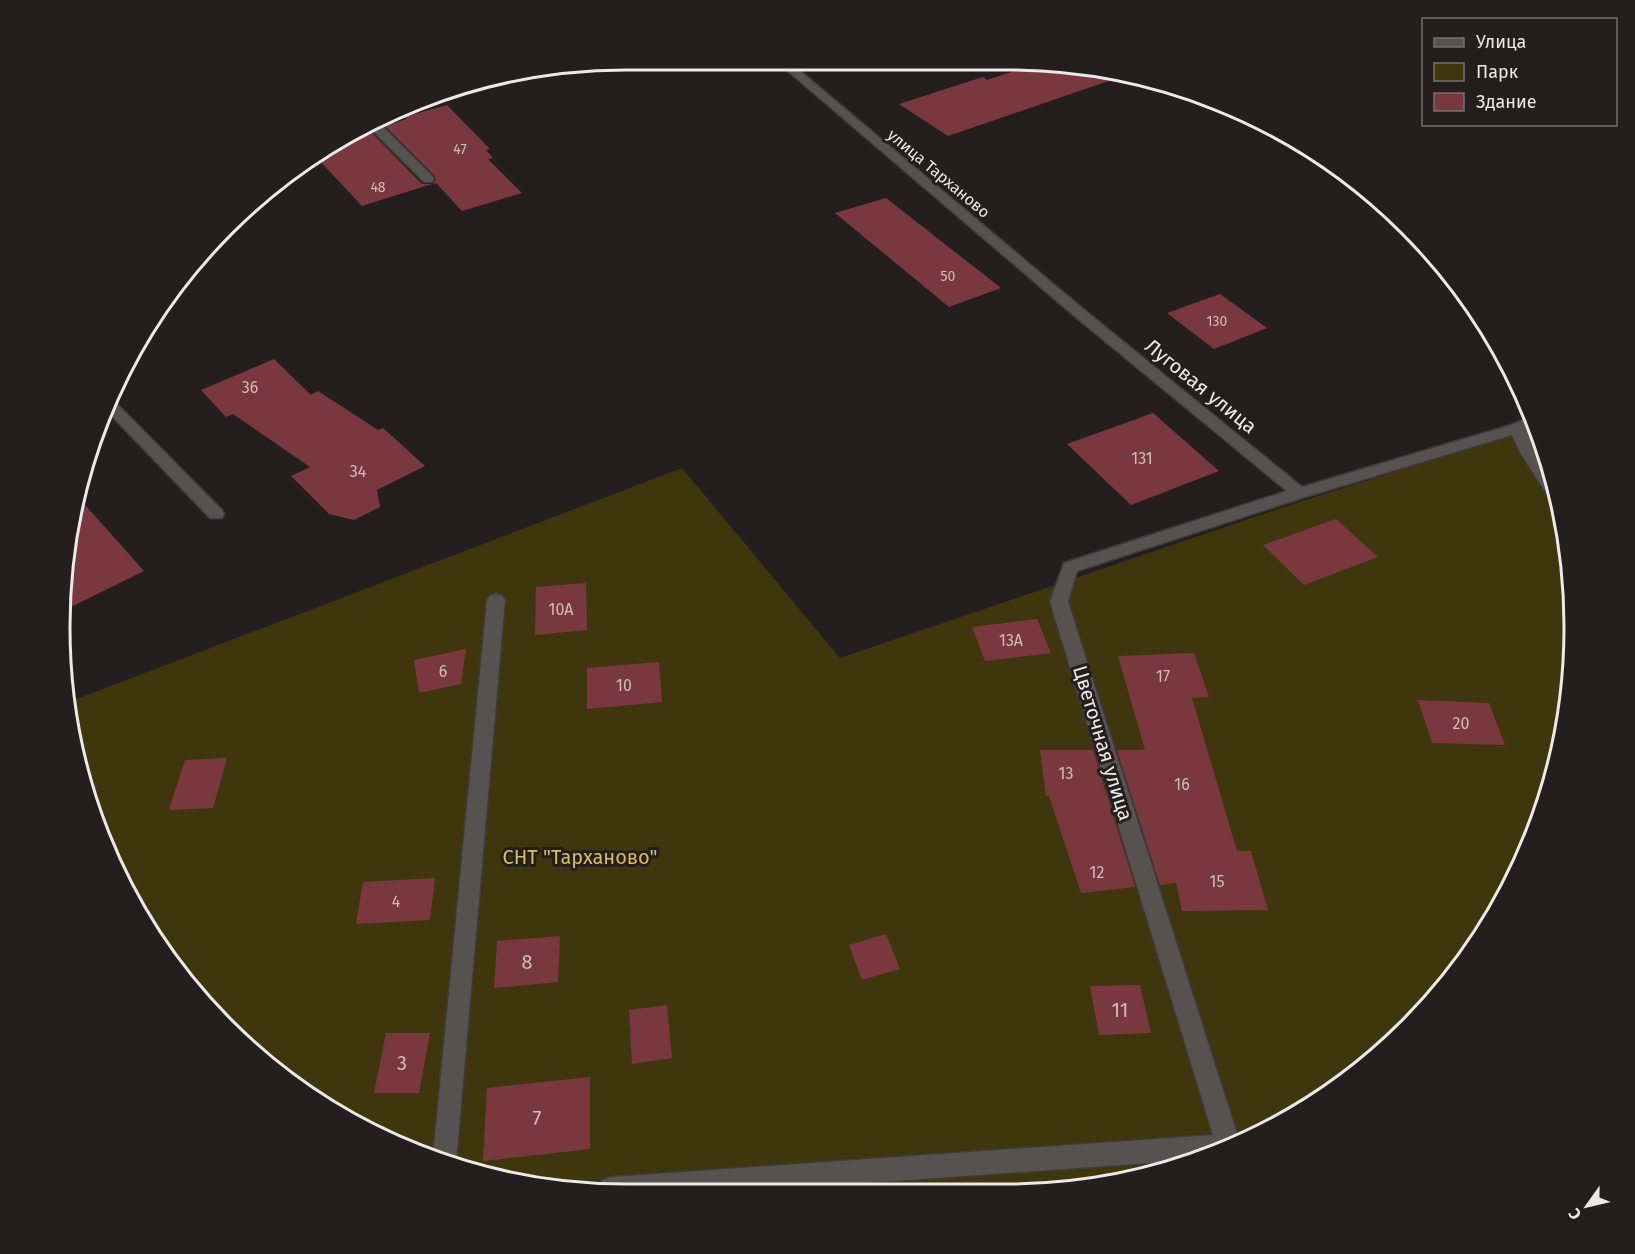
<svg xmlns="http://www.w3.org/2000/svg" width="1635" height="1254" viewBox="0 0 1635 1254" font-family="'Fira Sans',sans-serif">
  <rect width="100%" height="100%" fill="#241f1e"/>
  <path fill="#40360e" d="M1537,426L1564,516L1575,627L1564,737L1532,844L1480,942L1409,1028L1323,1098L1225,1151L1082,1189H553L410,1151L312,1099L226,1028L156,942L90,810L69,702L682,468L840,658L1281,508Z"/>
  <g fill="#79383e">
    <path d="M1045,61L1126,75L948,136L899,104L983,77L987,80Z"/>
    <path d="M447,105L490,149L486,150L493,158L488,159L522,193L462,211L436,183L432,184L436,180L434,175L385,126L406,119L404,117Z"/>
    <path d="M369,130L422,184H432L362,206L317,158L339,139Z"/>
    <path d="M886,198L1001,288L949,307L835,213Z"/>
    <path d="M1220,294L1267,328L1214,349L1167,313Z"/>
    <path d="M274,359L311,395L318,391L378,430L383,428L425,466L377,490L380,507L354,520L329,514L291,476L310,467L233,414L226,417L201,390Z"/>
    <path d="M1153,413L1219,471L1131,505L1067,444Z"/>
    <path d="M78,497L144,571L65,610L71,516Z"/>
    <path d="M1336,519L1378,557L1304,585L1263,545Z"/>
    <path d="M586,583L587,630L535,635L536,587Z"/>
    <path d="M1037,619L1051,653L985,661L972,627Z"/>
    <path d="M466,649L461,684L419,693L414,660Z"/>
    <path d="M1194,653L1209,697L1192,698L1237,851H1251L1268,910L1182,911L1176,883L1160,885L1117,750H1145L1118,656Z"/>
    <path d="M659,662L662,702L587,709V668Z"/>
    <path d="M1418,700L1489,703L1505,745L1432,743Z"/>
    <path d="M1040,750H1093L1135,887L1081,893L1049,796H1046Z"/>
    <path d="M227,758L213,808L169,810L185,760Z"/>
    <path d="M435,878L430,920L356,924L363,882Z"/>
    <path d="M886,934L900,969L862,980L849,945Z"/>
    <path d="M560,936L558,982L494,988L497,941Z"/>
    <path d="M1140,985L1151,1033L1099,1035L1090,986Z"/>
    <path d="M667,1005L672,1058L632,1064L629,1010Z"/>
    <path d="M386,1033H430L419,1093H374Z"/>
    <path d="M590,1077V1149L483,1161L487,1088Z"/>
  </g>
  <g fill="none" stroke-linecap="round" stroke-linejoin="round">
    <defs>
      <g id="street">
        <path d="M775,60H787L1082,308L1302,487L1511,425L1533,416L1536,425L1526,430L1537,454L1552,477L1560,503L1552,502L1521,454L1512,435L1305,497L1077,571L1068,602L1237,1134L1244,1137L1245,1140L1225,1151L1191,1160L782,1189H599L602,1180L611,1177L1213,1135L1050,602L1064,563L1287,491L1072,314Z"/>
        <path d="M378,122L432,176L434,179L432,182H424L368,126Z"/>
        <path d="M111,400L114,401L222,510L224,514L222,518H210L107,411Z"/>
        <path d="M496,594L502,596L505,600L456,1163L433,1157L487,600L490,596Z"/>
      </g>
    </defs>
    <use href="#street" stroke="#3e3a39" stroke-width="3"/>
    <use href="#street" fill="#575250" fill-rule="evenodd"/>
  </g>
  <g text-anchor="middle" stroke-width="6" stroke-linejoin="round" paint-order="stroke">
    <g font-size="14" fill="#cfbdbe">
      <text x="460" y="154">47</text>
      <text x="378" y="192">48</text>
      <text x="948" y="281">50</text>
      <text x="1217" y="326">130</text>
    </g>
    <g font-size="16" fill="#ece9e8" stroke="#241f1e">
      <text transform="translate(939 173) rotate(40)" y="6">улица Тарханово</text>
    </g>
    <g font-size="16" fill="#cfbdbe">
      <text x="250" y="393">36</text>
      <text x="1142" y="464">131</text>
      <text x="358" y="477">34</text>
      <text x="561" y="615">10А</text>
      <text x="1011" y="646">13А</text>
      <text x="443" y="677">6</text>
      <text x="1163" y="682">17</text>
      <text x="624" y="691">10</text>
      <text x="1461" y="729">20</text>
      <text x="1066" y="779">13</text>
      <text x="1182" y="790">16</text>
      <text x="1097" y="878">12</text>
      <text x="1217" y="887">15</text>
      <text x="396" y="907">4</text>
    </g>
    <g font-size="20" fill="#ece9e8" stroke="#241f1e">
      <text transform="translate(1201 386) rotate(39)" y="7">Луговая улица</text>
      <text transform="translate(1103 743) rotate(73)" y="7">Цветочная улица</text>
    </g>
    <g font-size="20" fill="#d9be5c" stroke="#241f1e">
      <text x="580" y="864">СНТ "Тарханово"</text>
    </g>
    <g font-size="20" fill="#cfbdbe">
      <text x="527" y="969">8</text>
      <text x="1120" y="1017">11</text>
      <text x="402" y="1070">3</text>
      <text x="537" y="1125">7</text>
    </g>
  </g>
  <path d="M0 0H1635V1254H0ZM626 70H1008A556 556 0 0 1 1564 626V628A556 556 0 0 1 1008 1184H626A556 556 0 0 1 70 628V626A556 556 0 0 1 626 70Z" fill="#241f1e" fill-rule="evenodd"/>
  <path fill="none" stroke="#ece9e8" stroke-width="3" d="M626 70H1008A556 556 0 0 1 1564 626V628A556 556 0 0 1 1008 1184H626A556 556 0 0 1 70 628V626A556 556 0 0 1 626 70Z"/>
  <rect x="1422" y="18" width="195" height="108" fill="#241f1e" stroke="#74706f" stroke-width="1.5"/>
  <rect x="1434" y="38" width="30" height="9" fill="#575250" stroke="#74706f" stroke-width="1.5"/>
  <text x="1476" y="48" font-size="18" fill="#ece9e8">Улица</text>
  <rect x="1434" y="63" width="30" height="18" fill="#40360e" stroke="#74706f" stroke-width="1.5"/>
  <text x="1476" y="78" font-size="18" fill="#ece9e8">Парк</text>
  <rect x="1434" y="93" width="30" height="18" fill="#79383e" stroke="#74706f" stroke-width="1.5"/>
  <text x="1476" y="108" font-size="18" fill="#ece9e8">Здание</text>
  <g transform="translate(1587 1206) rotate(236)" stroke="#241f1e" stroke-width="4.5" paint-order="stroke">
  <path d="M0-4.5L10 22L0 15L-10 22Z" fill="#ece9e8"/>
  <text y="-9" font-size="16" font-weight="bold" text-anchor="middle" fill="#ece9e8">С</text>
  </g>
</svg>
